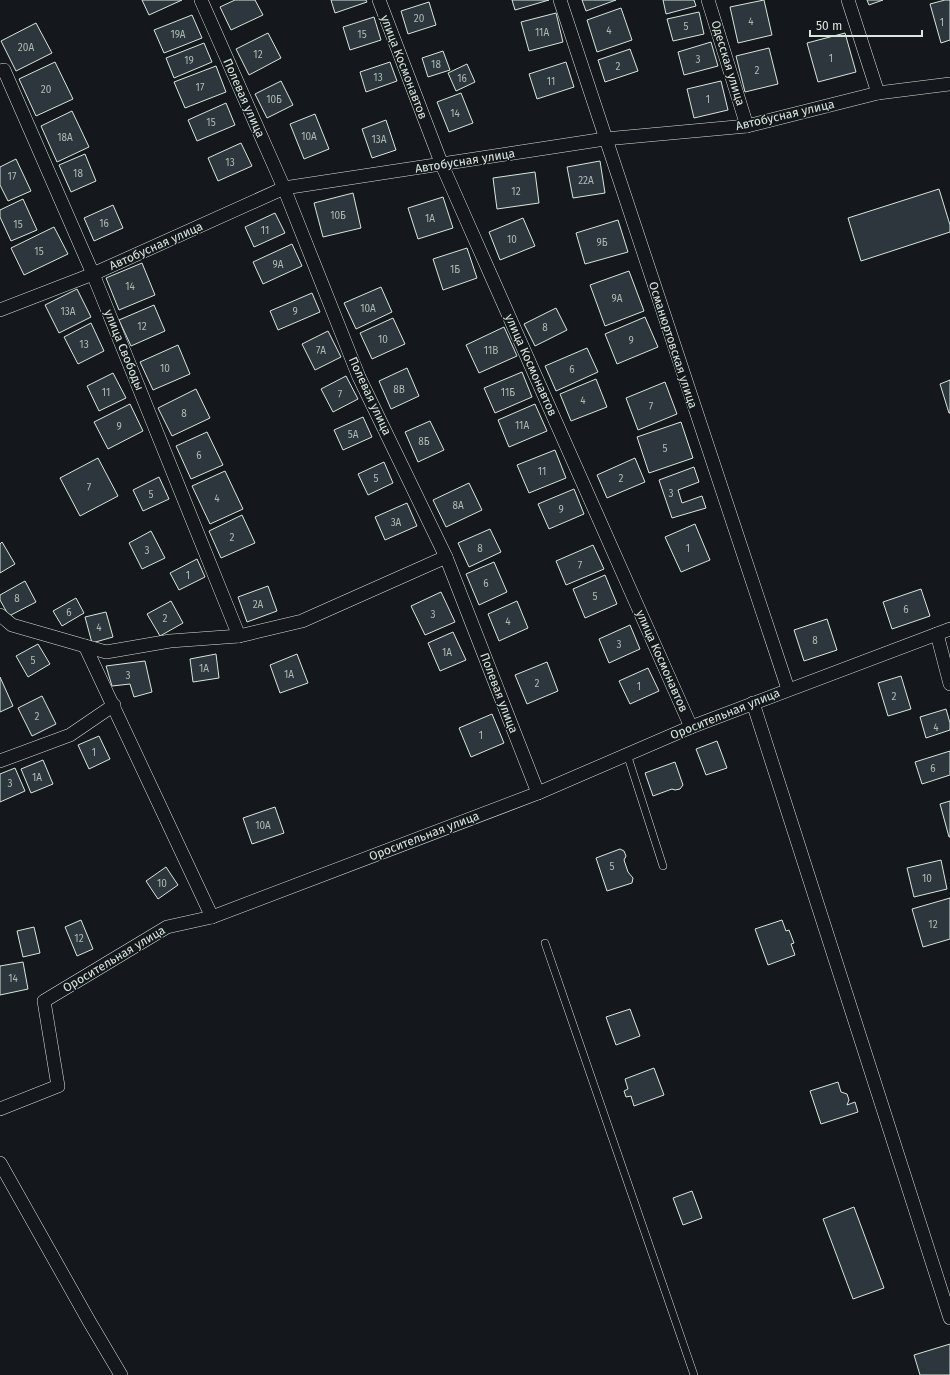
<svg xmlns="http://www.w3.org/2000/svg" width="950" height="1375" viewBox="0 0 950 1375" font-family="'Fira Sans',sans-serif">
  <rect width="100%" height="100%" fill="#14181c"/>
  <g fill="#2c363c" stroke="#d8e6dc">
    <path d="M142,0H182L149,15Z"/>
    <path d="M235,0H255L263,15L231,30L220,7Z"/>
    <path d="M331,0H366L367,2L335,13Z"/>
    <path d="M512,0H549L515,10Z"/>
    <path d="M582,0H616L586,11Z"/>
    <path d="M663,0H694L696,6L666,14Z"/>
    <path d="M764,0L772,35L738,43L730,7Z"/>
    <path d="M867,0H883L869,5Z"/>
    <path d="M945,0H950V40L941,43L930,4Z"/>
    <path d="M429,2L436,25L408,34L401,11Z"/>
    <path d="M621,8L632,40L597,52L587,20Z"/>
    <path d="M699,12L704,34L673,41L667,19Z"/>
    <path d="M556,13L563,42L529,51L521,22Z"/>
    <path d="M192,15L202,38L164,53L154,30Z"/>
    <path d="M374,17L381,40L350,50L343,27Z"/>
    <path d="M36,23L52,53L16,71L1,41Z"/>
    <path d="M268,33L281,58L249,75L236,49Z"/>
    <path d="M845,33L856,72L818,82L807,43Z"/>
    <path d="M711,42L718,66L684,75L678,52Z"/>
    <path d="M204,43L212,62L174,78L166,58Z"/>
    <path d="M769,48L778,84L745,92L736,56Z"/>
    <path d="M630,49L638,71L605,82L598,60Z"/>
    <path d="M443,51L450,70L428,77L422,58Z"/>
    <path d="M55,62L73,99L36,116L19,79Z"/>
    <path d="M390,62L397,81L366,92L360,72Z"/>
    <path d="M566,62L574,87L537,99L529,74Z"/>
    <path d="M467,64L475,82L456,91L448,73Z"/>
    <path d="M216,66L226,92L185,108L174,82Z"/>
    <path d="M281,81L293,105L267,118L255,94Z"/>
    <path d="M721,81L728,110L694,118L687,89Z"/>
    <path d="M461,93L473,123L449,132L437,102Z"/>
    <path d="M226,103L235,125L197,141L188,120Z"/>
    <path d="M72,111L89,147L57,162L41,126Z"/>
    <path d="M315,114L329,149L304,159L290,124Z"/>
    <path d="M386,120L396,150L372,158L362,129Z"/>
    <path d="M241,143L252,166L218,181L208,158Z"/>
    <path d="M85,154L96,181L71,192L59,165Z"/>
    <path d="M16,159L31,191L8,201L0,185V167Z"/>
    <path d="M600,161L605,193L573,198L567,167Z"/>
    <path d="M535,172L539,203L497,209L493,178Z"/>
    <path d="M939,189L950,225V232L861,261L848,218Z"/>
    <path d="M353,193L361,228L323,237L314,203Z"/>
    <path d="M443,197L453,228L418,239L408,208Z"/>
    <path d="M23,199L37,230L11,241L0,217V210Z"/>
    <path d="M113,205L123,228L94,241L84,218Z"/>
    <path d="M275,213L285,233L254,247L245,227Z"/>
    <path d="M523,218L535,246L500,260L489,232Z"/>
    <path d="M618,220L628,252L585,264L576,233Z"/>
    <path d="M54,227L68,254L24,275L11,248Z"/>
    <path d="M292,244L302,266L263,284L253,262Z"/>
    <path d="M467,248L477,278L443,290L433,259Z"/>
    <path d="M142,263L155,295L119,310L106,278Z"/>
    <path d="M629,271L644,311L605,326L590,285Z"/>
    <path d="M381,287L392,312L356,329L344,303Z"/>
    <path d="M77,289L91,317L59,333L45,305Z"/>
    <path d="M312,293L320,312L278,330L270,311Z"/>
    <path d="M154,305L165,331L131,346L119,320Z"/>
    <path d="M556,308L567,330L535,346L524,324Z"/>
    <path d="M645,317L658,347L617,364L605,334Z"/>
    <path d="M393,318L405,344L372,359L360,333Z"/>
    <path d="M91,323L104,351L78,364L64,337Z"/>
    <path d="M504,327L517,356L479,373L466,345Z"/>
    <path d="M328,331L341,357L315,370L302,344Z"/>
    <path d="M178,345L190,374L153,390L140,362Z"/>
    <path d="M587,348L598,372L556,391L545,366Z"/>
    <path d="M407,368L419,396L391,409L379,381Z"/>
    <path d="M522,372L532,397L495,413L484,388Z"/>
    <path d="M113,373L126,398L99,411L87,386Z"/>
    <path d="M346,376L358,399L333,412L321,389Z"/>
    <path d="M596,379L607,407L571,421L560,394Z"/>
    <path d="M950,380V413H949L940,384Z"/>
    <path d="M665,382L677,414L638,430L626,398Z"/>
    <path d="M196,389L210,418L172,436L158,408Z"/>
    <path d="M130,404L143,431L108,449L94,422Z"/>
    <path d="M535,404L547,431L509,447L498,420Z"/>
    <path d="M363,417L372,437L343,450L334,430Z"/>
    <path d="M430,421L444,450L418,462L405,432Z"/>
    <path d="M681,422L693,458L649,473L637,437Z"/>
    <path d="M207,432L223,465L191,479L176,446Z"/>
    <path d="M555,450L566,478L529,493L517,465Z"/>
    <path d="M98,458L118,496L80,516L60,478Z"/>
    <path d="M635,458L645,482L607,498L597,475Z"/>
    <path d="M384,462L393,483L368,495L358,474Z"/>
    <path d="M694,467L699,482L678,490L682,503L702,496L706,508L672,518L659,480Z"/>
    <path d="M225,471L243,509L210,524L192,486Z"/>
    <path d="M159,477L169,499L143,511L133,490Z"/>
    <path d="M469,483L482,510L446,527L433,500Z"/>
    <path d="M574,489L584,514L549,529L538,504Z"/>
    <path d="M407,503L417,526L385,540L375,517Z"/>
    <path d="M242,515L255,543L221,558L209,531Z"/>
    <path d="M695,524L710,560L681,572L665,537Z"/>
    <path d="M490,529L501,552L469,567L458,543Z"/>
    <path d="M151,531L165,558L142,569L129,543Z"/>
    <path d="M2,542L15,564L0,573V544Z"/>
    <path d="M593,545L604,569L566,585L556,561Z"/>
    <path d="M197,559L205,577L179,590L170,573Z"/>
    <path d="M494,562L507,592L479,605L466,574Z"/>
    <path d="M605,575L617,604L585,618L573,589Z"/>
    <path d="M25,581L36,602L9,616L0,600V595Z"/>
    <path d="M268,586L277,611L247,622L238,597Z"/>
    <path d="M921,589L930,616L892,629L883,602Z"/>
    <path d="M441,592L455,622L425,635L411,606Z"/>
    <path d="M76,598L84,613L62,626L53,611Z"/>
    <path d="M171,601L183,623L160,636L147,614Z"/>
    <path d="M517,601L528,628L499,641L488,614Z"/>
    <path d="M106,612L113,637L92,643L85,617Z"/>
    <path d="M827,619L837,650L804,661L794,630Z"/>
    <path d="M630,625L640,649L609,663L599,639Z"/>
    <path d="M453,632L466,660L440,671L428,643Z"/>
    <path d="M38,644L50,664L28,677L16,656Z"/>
    <path d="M216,654L219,678L193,682L190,659Z"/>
    <path d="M297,654L308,683L280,693L270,665Z"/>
    <path d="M145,661L152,692L134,697L130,684L112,686L106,666Z"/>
    <path d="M547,662L558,691L527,704L515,675Z"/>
    <path d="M648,668L659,691L630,704L619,681Z"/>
    <path d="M901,676L911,709L888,716L878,683Z"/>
    <path d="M0,677L13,706L0,712Z"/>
    <path d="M42,696L56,724L32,736L18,708Z"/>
    <path d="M946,709L950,723V730L926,738L920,717Z"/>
    <path d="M492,714L504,743L471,757L459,728Z"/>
    <path d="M99,736L110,759L89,769L78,745Z"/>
    <path d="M717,741L727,768L706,775L696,749Z"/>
    <path d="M950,751V775L922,784L915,762Z"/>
    <path d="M43,760L53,784L31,793L21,769Z"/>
    <path d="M675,762L683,785L680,789L675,790L672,789L653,796L645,773Z"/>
    <path d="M15,768L25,791L0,802V774Z"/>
    <path d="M950,801V837H949L940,804Z"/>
    <path d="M275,807L284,833L252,844L243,818Z"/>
    <path d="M620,849L624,851L626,856L624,860L628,872L633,878L632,883L607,891L596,858Z"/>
    <path d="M941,860L947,889L914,897L907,868Z"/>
    <path d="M166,867L178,885L158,899L146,881Z"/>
    <path d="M950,898V939L923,947L912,909Z"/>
    <path d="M81,920L93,949L77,956L65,927Z"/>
    <path d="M782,920L786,931L789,930L794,943L791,944L795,955L768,965L755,929Z"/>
    <path d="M34,927L40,953L23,957L17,931Z"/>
    <path d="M23,962L28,989L0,995V966Z"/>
    <path d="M630,1009L640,1036L616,1045L606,1017Z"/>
    <path d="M654,1068L664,1095L634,1106L631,1096L626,1097L624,1091L628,1089L625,1079Z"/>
    <path d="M838,1082L841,1092L847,1094L849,1100L847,1105L855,1102L858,1112L821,1124L810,1091Z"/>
    <path d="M692,1191L702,1218L683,1225L673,1198Z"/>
    <path d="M854,1207L884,1288L853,1299L823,1219Z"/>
    <path d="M950,1344V1375H920L914,1355Z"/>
  </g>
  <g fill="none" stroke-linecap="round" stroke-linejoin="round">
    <defs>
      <g id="lane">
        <path d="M627,754L663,866"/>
        <path d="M545,943L694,1375"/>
      </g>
      <g id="street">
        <path d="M201,0L284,188L359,377L446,557L538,793"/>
        <path d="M379,0L442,165L691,727"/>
        <path d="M560,0L788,689"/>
        <path d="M708,0L747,126"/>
        <path d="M848,0L878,93"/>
        <path d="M0,71L4,70L93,274L239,636"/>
        <path d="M0,310L93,274L284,188L605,139L747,126L878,93L950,84"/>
        <path d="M0,615L12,625L106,652L170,641L239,636L302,621L446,557"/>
        <path d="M937,634L950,684"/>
        <path d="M85,646L212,917"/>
        <path d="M753,703L950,1318"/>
        <path d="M0,761L70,735L114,705"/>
        <path d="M0,1109L58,1086L44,1001L167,927L212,917L538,793L691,727L950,629"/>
        <path d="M0,1163L89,1321L121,1375"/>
      </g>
    </defs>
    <use href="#lane" stroke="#d8e6dc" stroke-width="8"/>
    <use href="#street" stroke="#d8e6dc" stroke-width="14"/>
    <use href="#lane" stroke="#14181c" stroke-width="7"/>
    <use href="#street" stroke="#14181c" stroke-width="13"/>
  </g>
  <g text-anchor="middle" stroke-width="3" stroke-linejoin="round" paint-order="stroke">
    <g font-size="10" fill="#adbab4">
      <text x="419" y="22">20</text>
      <text x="751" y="25">4</text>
      <text x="942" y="26">1</text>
      <text x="686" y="30">5</text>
      <text x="609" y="34">4</text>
      <text x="542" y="36">11А</text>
      <text x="178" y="38">19А</text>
      <text x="362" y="38">15</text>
      <text x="26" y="51">20А</text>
      <text x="258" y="58">12</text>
      <text x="831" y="62">1</text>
      <text x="698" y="63">3</text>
      <text x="189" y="64">19</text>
      <text x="436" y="68">18</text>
      <text x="618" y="70">2</text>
      <text x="757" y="74">2</text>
      <text x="378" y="81">13</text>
      <text x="462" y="82">16</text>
      <text x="551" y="85">11</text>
      <text x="200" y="91">17</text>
      <text x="46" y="93">20</text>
      <text x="274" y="103">10Б</text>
      <text x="708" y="103">1</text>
      <text x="455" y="117">14</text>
      <text x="211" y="126">15</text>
      <text x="309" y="140">10А</text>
      <text x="65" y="141">18А</text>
      <text x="379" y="143">13А</text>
      <text x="230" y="166">13</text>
      <text x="78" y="177">18</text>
      <text x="12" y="180">17</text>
      <text x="586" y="184">22А</text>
      <text x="516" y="195">12</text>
      <text x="338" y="219">10Б</text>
      <text x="430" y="222">1А</text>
      <text x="104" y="227">16</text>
      <text x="18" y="228">15</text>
      <text x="265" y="234">11</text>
      <text x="512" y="243">10</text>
      <text x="602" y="246">9Б</text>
      <text x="39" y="255">15</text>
      <text x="278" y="268">9А</text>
      <text x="455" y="273">1Б</text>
      <text x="130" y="290">14</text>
      <text x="617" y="302">9А</text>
      <text x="368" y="312">10А</text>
      <text x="68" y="315">13А</text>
      <text x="295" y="315">9</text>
      <text x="142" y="330">12</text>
      <text x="545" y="331">8</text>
      <text x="383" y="343">10</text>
      <text x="631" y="344">9</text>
      <text x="84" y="348">13</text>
      <text x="321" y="354">7А</text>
      <text x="491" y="354">11В</text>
      <text x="165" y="372">10</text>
      <text x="572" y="373">6</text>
      <text x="399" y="393">8В</text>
      <text x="106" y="396">11</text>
      <text x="508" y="396">11Б</text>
      <text x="340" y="398">7</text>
      <text x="583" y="404">4</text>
      <text x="651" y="410">7</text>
      <text x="184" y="417">8</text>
      <text x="522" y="429">11А</text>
      <text x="119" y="430">9</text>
      <text x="353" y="438">5А</text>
      <text x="424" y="445">8Б</text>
      <text x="665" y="452">5</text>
      <text x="199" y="459">6</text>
      <text x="542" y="475">11</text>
      <text x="376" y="482">5</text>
      <text x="621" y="482">2</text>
      <text x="89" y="491">7</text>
      <text x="671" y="497">3</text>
      <text x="151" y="498">5</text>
      <text x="217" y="502">4</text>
      <text x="458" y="509">8А</text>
      <text x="561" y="513">9</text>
      <text x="396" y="526">3А</text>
      <text x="232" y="541">2</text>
      <text x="480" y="552">8</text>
      <text x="688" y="552">1</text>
      <text x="147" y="554">3</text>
      <text x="580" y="569">7</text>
      <text x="188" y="579">1</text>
      <text x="486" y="587">6</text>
      <text x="595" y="600">5</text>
      <text x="17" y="602">8</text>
      <text x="258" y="608">2А</text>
      <text x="906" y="613">6</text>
      <text x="69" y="616">6</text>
      <text x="433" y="618">3</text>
      <text x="165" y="622">2</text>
      <text x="508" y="625">4</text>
      <text x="99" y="631">4</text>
      <text x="815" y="644">8</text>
      <text x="619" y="648">3</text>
      <text x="447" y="656">1А</text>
      <text x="33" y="664">5</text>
      <text x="204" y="672">1А</text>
      <text x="289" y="678">1А</text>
      <text x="128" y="679">3</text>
      <text x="537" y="687">2</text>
      <text x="639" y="690">1</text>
      <text x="894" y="700">2</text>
      <text x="37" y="720">2</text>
      <text x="936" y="731">4</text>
      <text x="481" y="739">1</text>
      <text x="94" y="756">1</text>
      <text x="933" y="772">6</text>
      <text x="37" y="781">1А</text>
      <text x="10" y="787">3</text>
      <text x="263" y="829">10А</text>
      <text x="612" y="870">5</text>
      <text x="927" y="882">10</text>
      <text x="162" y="887">10</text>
      <text x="933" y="928">12</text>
      <text x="79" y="942">12</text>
      <text x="13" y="982">14</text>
    </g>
    <g font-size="12" fill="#d8e6dc" stroke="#14181c">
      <text transform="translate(728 63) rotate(73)" y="4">Одесская улица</text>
      <text transform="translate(404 67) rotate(69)" y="4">улица Космонавтов</text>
      <text transform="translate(244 98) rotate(66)" y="4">Полевая улица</text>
      <text transform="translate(785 115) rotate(-13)" y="4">Автобусная улица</text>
      <text transform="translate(465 161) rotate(-9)" y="4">Автобусная улица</text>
      <text transform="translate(156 246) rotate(-24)" y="4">Автобусная улица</text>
      <text transform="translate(673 345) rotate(72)" y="4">Османюртовская улица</text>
      <text transform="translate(124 350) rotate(68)" y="4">улица Свободы</text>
      <text transform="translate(531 365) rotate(66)" y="4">улица Космонавтов</text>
      <text transform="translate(370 396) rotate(65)" y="4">Полевая улица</text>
      <text transform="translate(662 661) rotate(66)" y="4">улица Космонавтов</text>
      <text transform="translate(499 693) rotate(69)" y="4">Полевая улица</text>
      <text transform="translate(725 714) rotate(-22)" y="4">Оросительная улица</text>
      <text transform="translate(424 836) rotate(-21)" y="4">Оросительная улица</text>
      <text transform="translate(114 959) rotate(-31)" y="4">Оросительная улица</text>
    </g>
  </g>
  <path d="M810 30v6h112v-6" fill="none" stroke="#d8e6dc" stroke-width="2"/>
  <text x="816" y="30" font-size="12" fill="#d8e6dc" stroke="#14181c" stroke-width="3" paint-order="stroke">50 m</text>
</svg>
